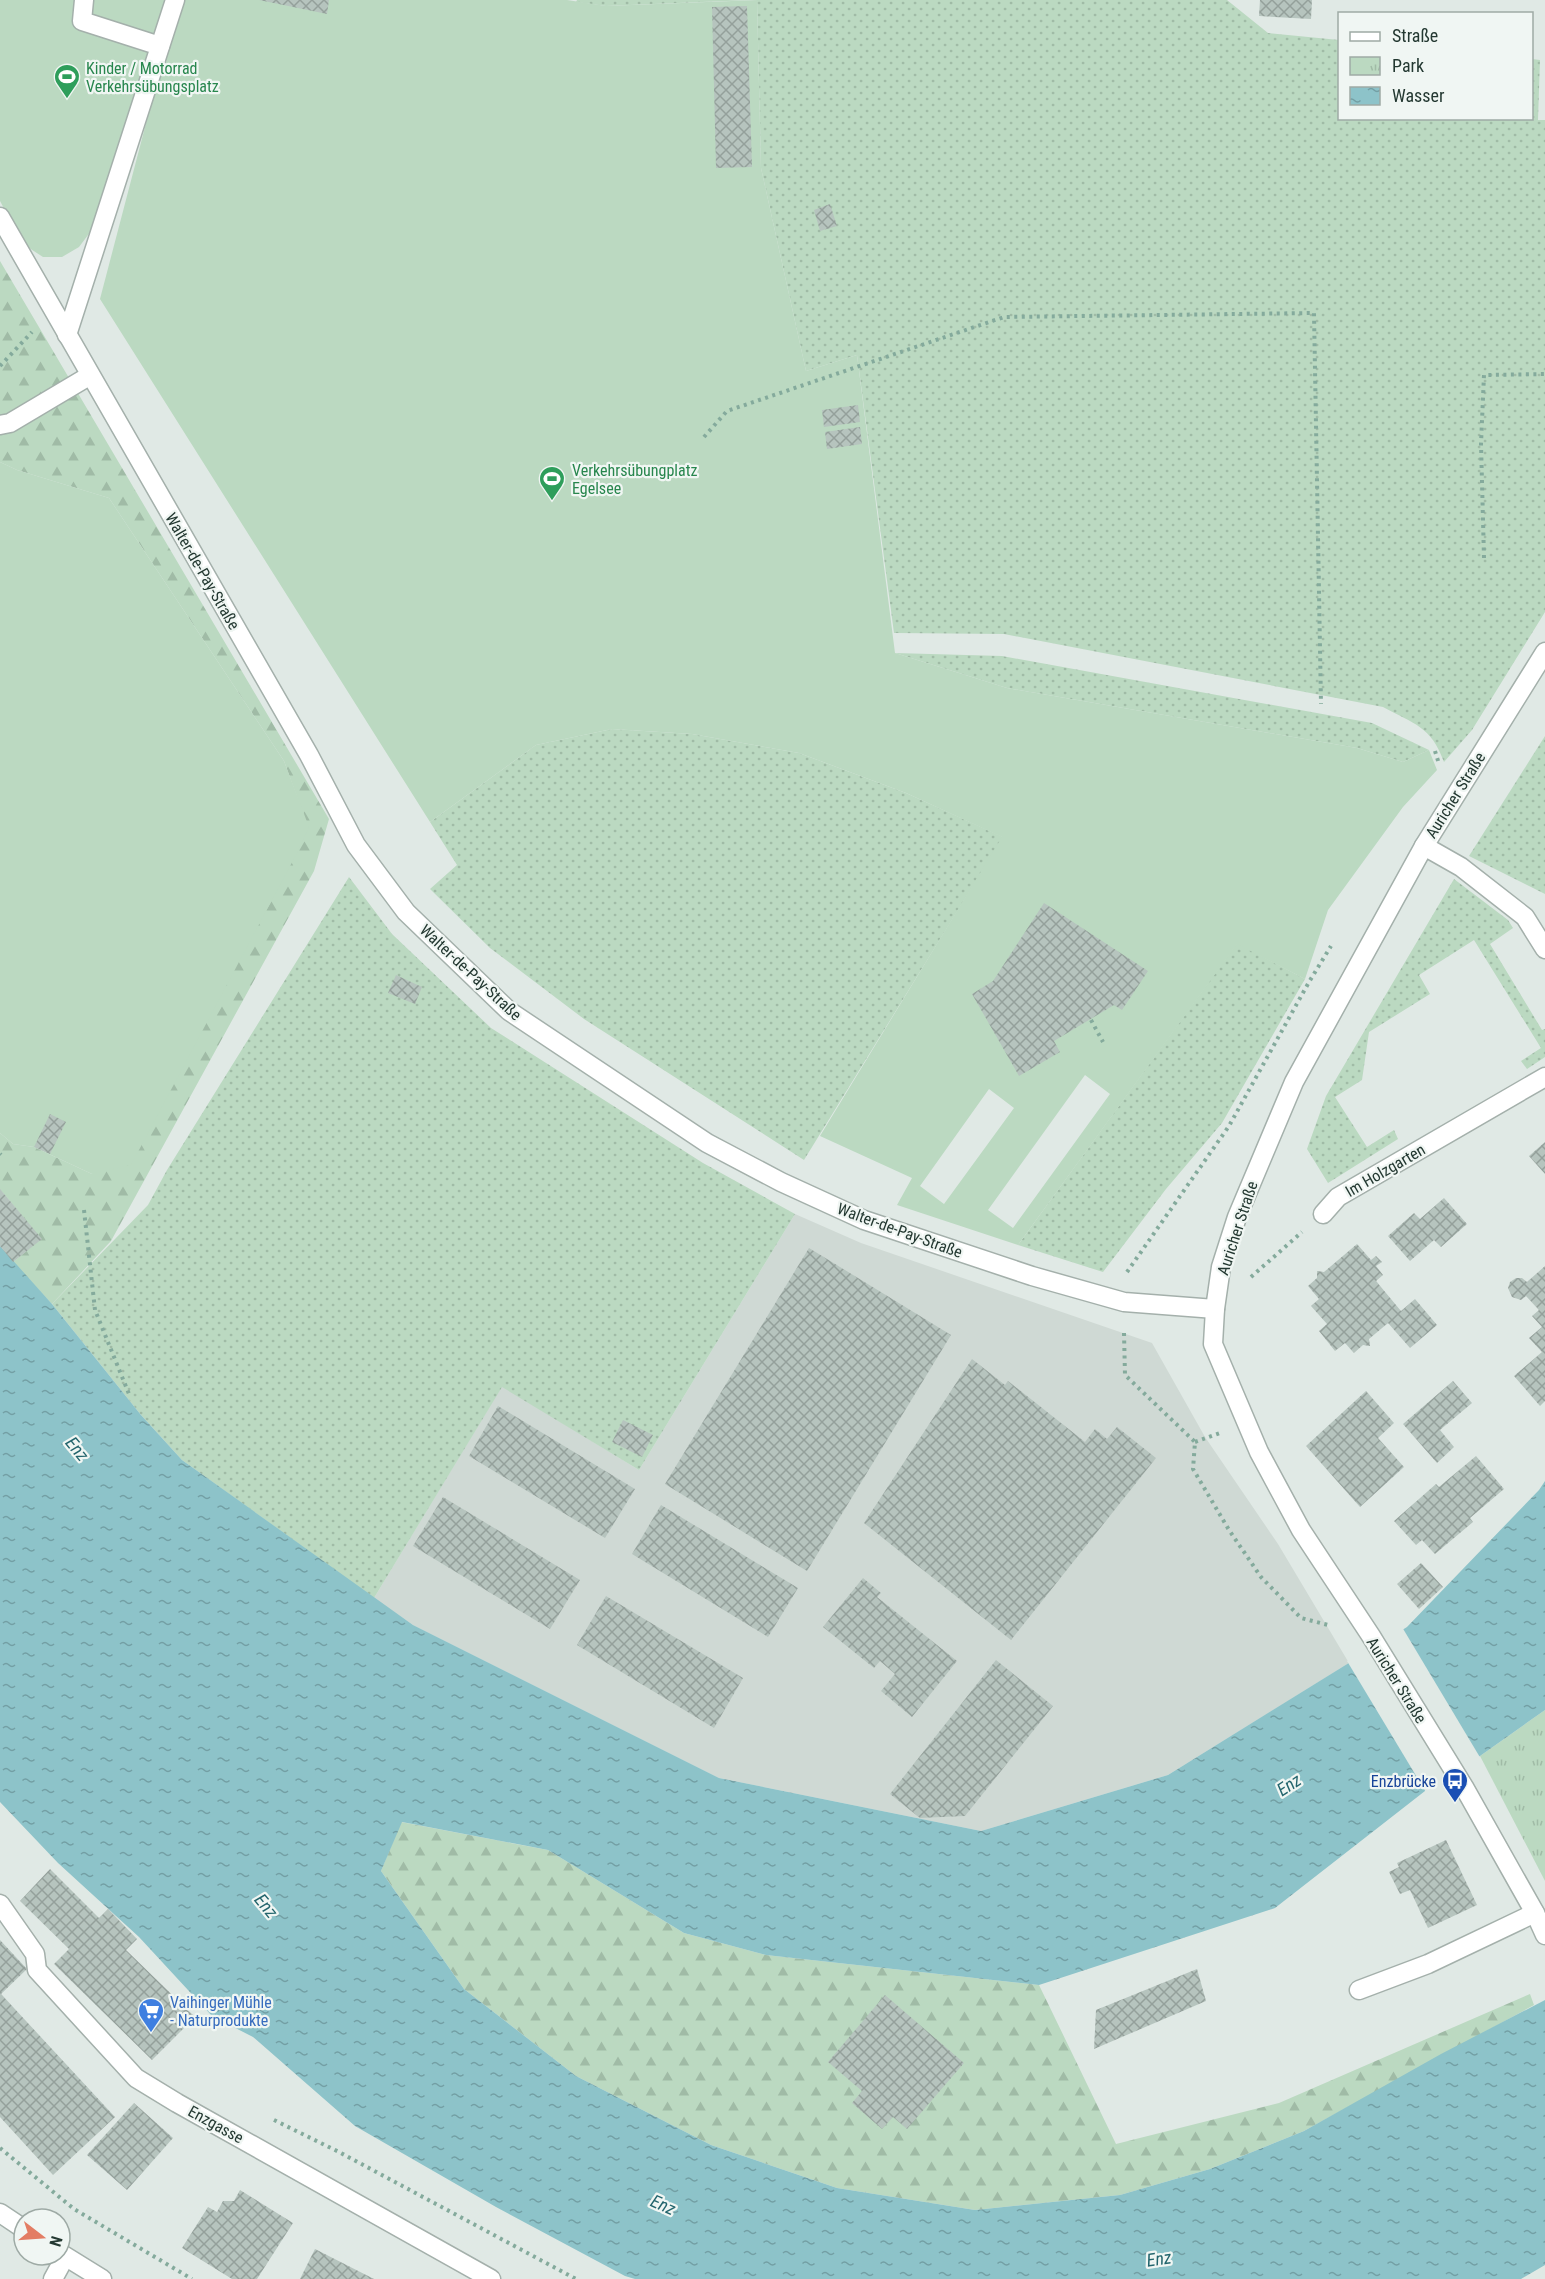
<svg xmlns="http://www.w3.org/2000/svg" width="1545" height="2279" viewBox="0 0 1545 2279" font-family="'Roboto Condensed',sans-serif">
  <defs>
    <pattern id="grass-dots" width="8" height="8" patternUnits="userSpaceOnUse" patternTransform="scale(1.5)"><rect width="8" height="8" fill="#bbd9c1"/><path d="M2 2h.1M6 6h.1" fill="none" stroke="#a0bba6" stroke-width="1.8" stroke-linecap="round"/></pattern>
    <pattern id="forest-firs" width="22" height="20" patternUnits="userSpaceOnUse" patternTransform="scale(1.5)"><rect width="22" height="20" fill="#bbd9c1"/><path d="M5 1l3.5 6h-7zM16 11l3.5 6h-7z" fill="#a0bba6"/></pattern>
    <pattern id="park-tufts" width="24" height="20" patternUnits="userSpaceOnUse" patternTransform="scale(1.5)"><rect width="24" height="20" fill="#bbd9c1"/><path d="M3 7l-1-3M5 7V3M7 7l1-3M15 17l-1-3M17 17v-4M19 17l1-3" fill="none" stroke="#a0bba6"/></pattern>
    <pattern id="water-ripples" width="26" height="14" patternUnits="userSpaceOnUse" patternTransform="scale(1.5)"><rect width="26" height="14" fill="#8dc3c9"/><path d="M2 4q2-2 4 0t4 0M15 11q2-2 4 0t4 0" fill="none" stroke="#739fa4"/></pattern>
    <pattern id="building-cross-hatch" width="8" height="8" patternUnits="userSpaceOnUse" patternTransform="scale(1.5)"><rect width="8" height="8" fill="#b6c4be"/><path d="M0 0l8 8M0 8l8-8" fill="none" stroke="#94a09b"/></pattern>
  </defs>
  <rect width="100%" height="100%" fill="#e0e9e5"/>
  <path fill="#cfd9d4" d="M795,1214L861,1243L1152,1343L1205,1437L1278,1544L1349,1663L1168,1775L981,1831L719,1778L413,1625L374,1598L502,1386L639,1470Z"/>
  <g fill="url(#grass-dots)">
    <path d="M577,0H751L606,6L576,2Z"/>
    <path d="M757,0H1227L1268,33L1339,40L1340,118H1532V59L1540,60L1538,120H1545V612L1472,730L1444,762C1431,726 1414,724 1383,707L1004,634L894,633L857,355L806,371L761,168Z"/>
    <path d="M895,653L1002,656L1372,723L1429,750L1403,762L1357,748L1007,688Z"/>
    <path d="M612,729L692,734L799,753L906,793L1003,837L804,1160L584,1019L490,948L430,889L457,865L430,822L536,745Z"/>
    <path d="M1545,736V894L1469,856Z"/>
    <path d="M349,877L392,934L491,1028L703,1163L795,1214L639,1470L502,1387L374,1598L182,1460L141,1415L52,1304L148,1205L167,1170Z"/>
    <path d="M1454,879L1508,920L1513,928L1490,944L1542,1030L1545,1029V1057L1527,1069L1521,1061L1541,1048L1474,940L1419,975L1430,994L1369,1032L1362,1080L1335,1097L1367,1147L1394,1130L1398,1139L1328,1183L1307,1149L1326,1096Z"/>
    <path d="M1237,943L1305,979L1222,1123L1166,1189L1103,1272L1018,1245Z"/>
  </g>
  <g fill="url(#forest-firs)">
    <path d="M0,261L329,819L314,871L111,1241L52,1304L13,1262L41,1239L0,1189V1133L13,1144L34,1147L92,1174L308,827L284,761L109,498L17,470L0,462Z"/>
    <path d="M401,1822L548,1850L684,1933L766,1955L1039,1985L1116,2144L1279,2103L1530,1994L1534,2005L1304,2131L1210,2169L1120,2195L975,2210L837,2188L711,2145L576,2076L464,1989L381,1871Z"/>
  </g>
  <path fill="url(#park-tufts)" d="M1545,1710V1881L1480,1756Z"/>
  <g fill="#bbd9c1" fill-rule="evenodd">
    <path d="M0,0H166L91,231L79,247L62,257H43L23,244L0,201Z"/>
    <path d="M181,0H567L606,6L757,0L761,168L806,371L857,355L895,653L1007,688L1357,748L1403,762L1429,750L1437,770L1403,807L1328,910L1305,979L1237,944L1018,1245L897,1205L912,1178L820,1136L1002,837L906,793L799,753L692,734L612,729L536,745L430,822L100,299L166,47ZM1085,1075L1110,1094L1013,1228L988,1210ZM989,1089L1014,1108L944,1204L920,1186Z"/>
    <path d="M0,462L17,470L109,498L284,761L309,827L297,853L131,1165L92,1174L34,1147L13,1144L0,1133Z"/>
  </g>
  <path fill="url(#water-ripples)" d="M0,1246L52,1304L141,1415L182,1460L413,1625L719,1778L981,1831L1168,1775L1407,1627L1539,1490L1545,1481V1710L1480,1756L1425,1791L1275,1908L1039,1985L766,1955L684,1933L548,1850L402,1822L381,1871L464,1989L576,2076L711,2145L837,2188L975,2210L1120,2195L1210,2169L1304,2131L1441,2054L1545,2000V2265L1521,2279H635L625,2276L496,2207L355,2126L253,2037L212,2016L139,1937L58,1863L0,1802Z"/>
  <path fill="#e0e9e5" d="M1402,1627L1481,1759L1427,1794L1347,1661Z"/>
  <g fill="url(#building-cross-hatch)">
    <path d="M259,0H329L327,14Z"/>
    <path d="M1260,0H1312L1311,19L1259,16Z"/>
    <path d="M747,6L752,167L716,168L712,7Z"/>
    <path d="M830,204L837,226L820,231L814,210Z"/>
    <path d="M858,405L860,422L824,427L822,410Z"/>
    <path d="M860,427L862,444L827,449L825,432Z"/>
    <path d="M1044,903L1148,971L1122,1010L1114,1005L1054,1041L1060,1052L1019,1076L972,994L993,981Z"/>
    <path d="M396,975L422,987L415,1004L388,993Z"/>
    <path d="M50,1114L66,1122L50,1154L34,1147Z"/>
    <path d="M1545,1142V1174L1529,1156Z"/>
    <path d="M0,1189L42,1239L13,1262L0,1246Z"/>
    <path d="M1444,1198L1467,1224L1441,1247L1434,1240L1410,1261L1388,1236L1414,1213L1420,1219Z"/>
    <path d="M1357,1244L1371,1260L1376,1256L1382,1262L1376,1266L1383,1275L1376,1281L1401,1311L1415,1299L1437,1325L1410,1348L1388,1323L1369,1339L1370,1346L1363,1345L1354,1353L1345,1343L1335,1351L1319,1331L1327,1324L1311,1306L1319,1299L1308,1286L1317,1278V1271L1324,1272Z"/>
    <path d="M809,1248L951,1335L807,1571L665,1484Z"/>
    <path d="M1545,1266V1401L1540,1406L1514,1376L1542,1352L1529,1338L1542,1327L1532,1316L1539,1310L1526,1296L1521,1300L1512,1297L1508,1288L1510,1282L1516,1278H1522L1527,1282Z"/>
    <path d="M972,1359L1005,1385L1008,1381L1085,1442L1095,1429L1107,1439L1117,1427L1156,1458L1011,1640L864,1523Z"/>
    <path d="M1453,1381L1472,1403L1440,1430L1454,1447L1437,1463L1403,1424Z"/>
    <path d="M1366,1391L1394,1423L1378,1438L1404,1467L1360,1507L1306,1446Z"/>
    <path d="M498,1406L635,1489L605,1538L469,1456Z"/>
    <path d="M623,1420L653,1435L642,1457L612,1442Z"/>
    <path d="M1476,1456L1504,1489L1470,1518L1473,1522L1435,1554L1422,1540L1416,1545L1394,1521L1436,1484L1439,1487Z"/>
    <path d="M443,1497L580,1580L550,1629L413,1546Z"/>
    <path d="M661,1505L798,1588L768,1637L632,1554Z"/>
    <path d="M1421,1563L1443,1587L1419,1609L1397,1584Z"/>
    <path d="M863,1578L881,1593L877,1597L957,1661L912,1717L881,1691L895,1674L880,1661L874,1668L823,1627Z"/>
    <path d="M606,1596L743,1678L714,1728L577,1645Z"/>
    <path d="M996,1660L1053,1706L965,1816L920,1818L890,1794Z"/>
    <path d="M1446,1840L1477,1905L1428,1928L1410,1890L1400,1894L1389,1872L1399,1867L1397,1863Z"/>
    <path d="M50,1869L99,1918L108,1909L137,1939L126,1950L195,2017L152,2060L54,1964L69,1949L20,1901Z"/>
    <path d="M0,1940L27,1969L1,1994L115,2117L53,2175L0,2117Z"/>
    <path d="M1197,1969L1206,2001L1094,2049L1096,2010Z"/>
    <path d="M885,1995L964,2063L907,2129L893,2117L882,2129L852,2103L862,2091L828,2062Z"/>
    <path d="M134,2103L173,2138L127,2190L87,2155Z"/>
    <path d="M240,2190L293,2223L257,2279H232L182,2248L208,2207L217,2212L223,2201H234Z"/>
    <path d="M315,2249L374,2279H300Z"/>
  </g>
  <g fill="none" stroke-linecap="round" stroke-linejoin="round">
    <defs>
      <g id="minor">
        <path d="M84,0L82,21L160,46"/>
        <path d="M0,217L309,755L356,845L406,912L509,1011L707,1143L781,1182L864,1220L1032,1276L1124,1302L1215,1309"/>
        <path d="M67,335L175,0"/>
        <path d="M0,425L10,423L84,379"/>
        <path d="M1545,652L1424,846L1294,1082L1237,1217L1221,1267L1215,1309L1213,1344L1259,1452L1301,1530L1371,1636L1464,1787L1535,1913L1545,1935"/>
        <path d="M1424,846L1461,867L1525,917L1545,949"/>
        <path d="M1323,1214L1338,1197L1545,1077"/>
        <path d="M0,1904L35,1954L37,1970L136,2078L177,2103L491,2279"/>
        <path d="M1359,1990L1428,1964L1535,1913"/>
        <path d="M0,2213L24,2229"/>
        <path d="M60,2253L102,2279"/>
        <path d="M53,2279L65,2257"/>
      </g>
    </defs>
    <use href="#minor" stroke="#a4b0ab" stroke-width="21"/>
    <g stroke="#84aa9c" stroke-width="4" stroke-dasharray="3 4.5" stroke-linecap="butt">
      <path d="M0,366L32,332"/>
      <path d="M704,437L727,411L1004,317L1314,313L1321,704"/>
      <path d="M1484,558L1481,444L1484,375L1545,374"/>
      <path d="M1435,751L1439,764"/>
      <path d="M1091,1020L1103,1042"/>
      <path d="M0,1154L1,1155"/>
      <path d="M84,1210L95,1310L129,1394"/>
      <path d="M1127,1272L1229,1126L1309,982L1331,946"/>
      <path d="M1251,1277L1302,1232"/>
      <path d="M1124,1333L1125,1375L1195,1442L1193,1469L1229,1530L1261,1577L1301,1618L1328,1625"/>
      <path d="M1195,1442L1220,1433"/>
      <path d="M274,2120L339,2152L576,2279"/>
      <path d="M0,2148L74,2209L192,2279"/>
    </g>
    <use href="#minor" stroke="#fff" stroke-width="18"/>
  </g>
  <defs>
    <symbol id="stadium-pin" viewBox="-11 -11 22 30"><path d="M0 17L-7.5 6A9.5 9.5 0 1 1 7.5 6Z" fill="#2e9e5b" stroke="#f0f6f3"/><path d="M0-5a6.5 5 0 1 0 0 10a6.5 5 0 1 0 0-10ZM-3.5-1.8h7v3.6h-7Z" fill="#fff"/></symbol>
    <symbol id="bus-pin" viewBox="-11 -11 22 30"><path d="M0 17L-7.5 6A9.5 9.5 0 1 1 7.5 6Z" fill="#1a4fb4" stroke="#f0f6f3"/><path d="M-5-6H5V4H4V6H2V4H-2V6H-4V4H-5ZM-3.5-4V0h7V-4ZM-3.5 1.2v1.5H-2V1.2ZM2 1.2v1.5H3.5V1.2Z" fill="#fff"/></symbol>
    <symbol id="supermarket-pin" viewBox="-11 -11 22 30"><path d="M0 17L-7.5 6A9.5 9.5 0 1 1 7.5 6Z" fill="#3f7fe0" stroke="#f0f6f3"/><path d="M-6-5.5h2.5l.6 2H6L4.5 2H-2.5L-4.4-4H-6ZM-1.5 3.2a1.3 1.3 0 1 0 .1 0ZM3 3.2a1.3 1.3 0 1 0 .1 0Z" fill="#fff"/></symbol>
  </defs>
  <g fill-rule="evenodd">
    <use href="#stadium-pin" x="52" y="62" width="30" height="40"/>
    <use href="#stadium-pin" x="537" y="464" width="30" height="40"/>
    <use href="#bus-pin" x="1440" y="1766" width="30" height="40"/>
    <use href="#supermarket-pin" x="136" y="1996" width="30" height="40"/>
  </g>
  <g text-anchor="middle" stroke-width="4.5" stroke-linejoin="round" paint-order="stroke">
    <g font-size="16" fill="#27864d" stroke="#f0f6f3" text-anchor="start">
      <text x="86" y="74">Kinder / Motorrad<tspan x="86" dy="18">Verkehrsübungsplatz</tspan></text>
      <text x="572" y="476">Verkehrsübungplatz<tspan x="572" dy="18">Egelsee</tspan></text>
    </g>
    <g font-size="16" fill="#233831" stroke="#f0f6f3">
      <text transform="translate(203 571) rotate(60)" y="6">Walter-de-Pay-Straße</text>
      <text transform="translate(1455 795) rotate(-58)" y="6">Auricher Straße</text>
      <text transform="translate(471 972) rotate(43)" y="6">Walter-de-Pay-Straße</text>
      <text transform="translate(1385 1170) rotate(-30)" y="6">Im Holzgarten</text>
      <text transform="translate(1237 1228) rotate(-72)" y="6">Auricher Straße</text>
      <text transform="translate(900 1230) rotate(20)" y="6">Walter-de-Pay-Straße</text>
      <text transform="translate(1397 1680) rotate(58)" y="6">Auricher Straße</text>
      <text transform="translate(216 2124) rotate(29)" y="6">Enzgasse</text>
    </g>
    <g font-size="16" fill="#164399" stroke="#f0f6f3" text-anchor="end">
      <text x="1436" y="1787">Enzbrücke</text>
    </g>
    <g font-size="16" fill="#366cbe" stroke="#f0f6f3" text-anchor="start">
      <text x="170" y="2008">Vaihinger Mühle<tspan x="170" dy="18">- Naturprodukte</tspan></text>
    </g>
    <g font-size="18" font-style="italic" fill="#23656d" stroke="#f0f6f3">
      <text transform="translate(77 1449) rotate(50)" y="6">Enz</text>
      <text transform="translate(1289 1785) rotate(-33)" y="6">Enz</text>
      <text transform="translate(266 1906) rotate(50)" y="6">Enz</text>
      <text transform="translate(663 2205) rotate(24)" y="6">Enz</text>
      <text transform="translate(1159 2259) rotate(-8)" y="6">Enz</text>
    </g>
  </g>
  <rect x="1338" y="12" width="195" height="108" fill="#f0f6f3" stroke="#9eaaa5" stroke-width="1.5"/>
  <rect x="1350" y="32" width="30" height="9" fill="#ffffff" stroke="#9eaaa5" stroke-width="1.5"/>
  <text x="1392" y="42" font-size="18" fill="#233831">Straße</text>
  <rect x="1350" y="57" width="30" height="18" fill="url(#park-tufts)" stroke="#9eaaa5" stroke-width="1.5"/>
  <text x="1392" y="72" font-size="18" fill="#233831">Park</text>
  <rect x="1350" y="87" width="30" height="18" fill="url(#water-ripples)" stroke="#9eaaa5" stroke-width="1.5"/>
  <text x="1392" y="102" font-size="18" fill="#233831">Wasser</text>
  <g transform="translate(42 2237) rotate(107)"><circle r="28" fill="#f0f6f3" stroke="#9eaaa5" stroke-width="1.5"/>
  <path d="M0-4.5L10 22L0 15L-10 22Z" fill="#e37d64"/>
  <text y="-9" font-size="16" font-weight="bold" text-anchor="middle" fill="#233831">N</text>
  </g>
</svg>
